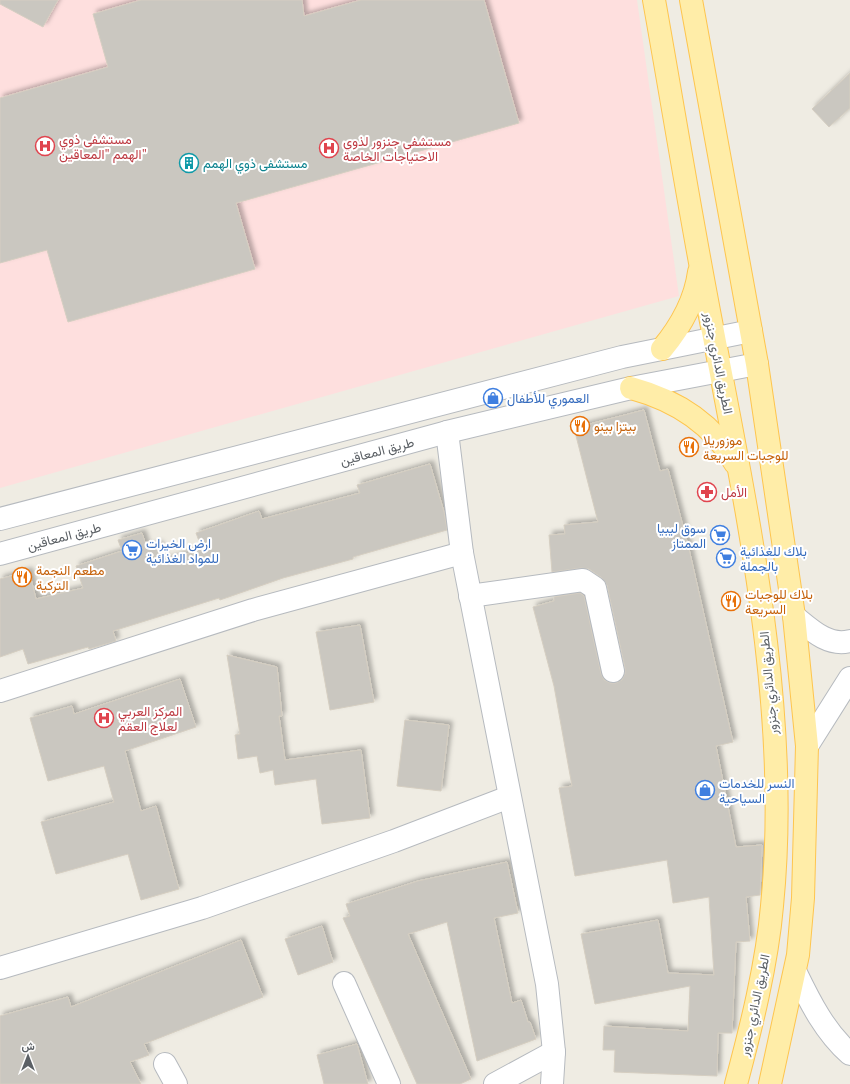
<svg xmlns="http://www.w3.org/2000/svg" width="850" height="1084" viewBox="0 0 850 1084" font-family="Ubuntu,Vazirmatn,sans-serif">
  <defs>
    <filter id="shadow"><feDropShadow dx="3.5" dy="-3.5" stdDeviation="2" flood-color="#0004"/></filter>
  </defs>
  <rect width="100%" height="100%" fill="#efece3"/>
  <path fill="#fedfde" d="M0,0H637L679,296L0,488Z"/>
  <g fill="#cac7c0" stroke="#d5cec1" filter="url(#shadow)">
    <path d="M0,0H58L43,27L0,4Z"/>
    <path d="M141,0H302L304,16L361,0H484L519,123L236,203L255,269L68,322L47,250L0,263V98L108,67L93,14Z"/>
    <path d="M850,73V108L829,127L812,109Z"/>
    <path d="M644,410L660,471L668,469L689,549L733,742L716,746L736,847L762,845L760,895L746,897L750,941L736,942L732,1033H718L717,1076L614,1072L615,1050H603L604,1026L688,1031L690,986L595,1004L581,934L658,920L668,973L714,975L709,897L673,903L667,860L575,876L559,788L572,786L554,686L533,607L554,601V597L580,593L584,596L601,674L604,680L610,683H616L622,680L625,674V668L607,585L602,578L589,569L581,568L552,572L549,535L565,534L564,525L598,522L574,428Z"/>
    <path d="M430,464L444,512L447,530L353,557V559L283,578L220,600L219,598L113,631L116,641L89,649L88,647L28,664L23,649L0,657V579L29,571L36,599L83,588L76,566L122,551L118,540L142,533L147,548L159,544L164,561L202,549L196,533L259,511L262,519L360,493L357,485Z"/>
    <path d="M360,625L374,702L330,710L316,632Z"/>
    <path d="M227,655L277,667L282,716H279L285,760L361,750L370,818L322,824L316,779L275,785L273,770L260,773L257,756L238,759L235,735L240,734Z"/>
    <path d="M180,679L196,727L125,751L141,811L156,806L179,889L141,900L128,854L56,874L41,822L114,802L104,766L48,781L30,718L72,706L74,714Z"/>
    <path d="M405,720L449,725L441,791L397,786Z"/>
    <path d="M507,862L518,913L494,918L512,1003L521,1000L528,1022H530L536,1039L477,1061L447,922L408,934L471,1079L460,1084H417L343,918L350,916L346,904L418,881Z"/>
    <path d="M322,926L333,962L298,975L285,939Z"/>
    <path d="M241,940L263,997L144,1044L149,1055L130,1062L141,1084H0V1016L68,997L71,1007Z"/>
    <path d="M357,1044L368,1084H324L317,1055Z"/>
  </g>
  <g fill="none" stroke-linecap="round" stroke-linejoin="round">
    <defs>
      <g id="minor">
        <path d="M447,432L462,553L547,984L554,1052L552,1084"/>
        <path d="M0,519L622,357L751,331"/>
        <path d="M0,554L447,432L631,388L757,364"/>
        <path d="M470,596L583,580L595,588L613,671"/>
        <path d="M794,616C810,629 828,647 850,641"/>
        <path d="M0,691L253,610L462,553"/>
        <path d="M807,746L850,678"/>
        <path d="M0,968L202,908L394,841L509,797"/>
        <path d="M796,973C810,1002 825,1032 850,1054"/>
        <path d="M344,983L389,1084"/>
        <path d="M165,1064L176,1084"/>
        <path d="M495,1084L554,1052"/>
      </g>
      <g id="major">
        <path d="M654,0C674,112 692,225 714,337C749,522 791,717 772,906C767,964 751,1028 736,1084"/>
        <path d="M691,0L757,364L794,616L807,746L803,898L798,955L770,1084"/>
        <path d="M662,349C681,326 695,302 699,272"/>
        <path d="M631,388C675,400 712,422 735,463"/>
      </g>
    </defs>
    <use href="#minor" stroke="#b6babf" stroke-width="24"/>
    <use href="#major" stroke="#fec54e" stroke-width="24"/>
    <use href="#minor" stroke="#fff" stroke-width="22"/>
    <use href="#major" stroke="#ffeda8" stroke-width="22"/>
  </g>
  <defs>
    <symbol id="hospital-ring" viewBox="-11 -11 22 22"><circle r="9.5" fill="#fff" stroke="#e0444e" stroke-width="1.5"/><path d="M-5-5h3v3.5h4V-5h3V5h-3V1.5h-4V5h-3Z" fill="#e0444e"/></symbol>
    <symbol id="building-ring" viewBox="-11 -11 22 22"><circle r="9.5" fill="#fff" stroke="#0f9aa8" stroke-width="1.5"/><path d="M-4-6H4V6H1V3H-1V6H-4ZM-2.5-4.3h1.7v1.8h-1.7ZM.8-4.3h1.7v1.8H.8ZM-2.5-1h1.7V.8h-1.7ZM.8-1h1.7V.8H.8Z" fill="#0f9aa8"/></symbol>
    <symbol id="shop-ring" viewBox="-11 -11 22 22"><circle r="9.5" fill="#fff" stroke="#3f7fe0" stroke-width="1.5"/><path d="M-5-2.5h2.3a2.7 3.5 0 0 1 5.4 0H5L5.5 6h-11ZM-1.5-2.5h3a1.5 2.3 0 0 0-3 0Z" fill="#3f7fe0"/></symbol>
    <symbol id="restaurant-ring" viewBox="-11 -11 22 22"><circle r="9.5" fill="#fff" stroke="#e8710a" stroke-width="1.5"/><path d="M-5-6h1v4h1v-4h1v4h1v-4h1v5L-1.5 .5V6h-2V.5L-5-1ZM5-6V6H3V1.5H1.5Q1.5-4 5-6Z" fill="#e8710a"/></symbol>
    <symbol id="pharmacy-ring" viewBox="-11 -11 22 22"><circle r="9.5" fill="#fff" stroke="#e0444e" stroke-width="1.5"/><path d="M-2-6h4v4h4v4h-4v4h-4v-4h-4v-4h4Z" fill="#e0444e"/></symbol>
    <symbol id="supermarket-ring" viewBox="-11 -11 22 22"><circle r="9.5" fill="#fff" stroke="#3f7fe0" stroke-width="1.5"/><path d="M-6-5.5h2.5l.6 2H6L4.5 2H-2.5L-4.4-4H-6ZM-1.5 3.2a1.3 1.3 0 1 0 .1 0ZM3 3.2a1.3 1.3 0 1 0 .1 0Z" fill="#3f7fe0"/></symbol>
  </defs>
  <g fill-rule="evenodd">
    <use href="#hospital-ring" x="34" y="135" width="22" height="22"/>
    <use href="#hospital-ring" x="318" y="137" width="22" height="22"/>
    <use href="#building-ring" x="178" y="152" width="22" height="22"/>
    <use href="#shop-ring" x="482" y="387" width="22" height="22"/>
    <use href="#restaurant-ring" x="569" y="415" width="22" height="22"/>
    <use href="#restaurant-ring" x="678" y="436" width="22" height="22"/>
    <use href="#pharmacy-ring" x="696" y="481" width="22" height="22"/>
    <use href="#supermarket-ring" x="709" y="524" width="22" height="22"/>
    <use href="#supermarket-ring" x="121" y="539" width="22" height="22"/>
    <use href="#supermarket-ring" x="715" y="547" width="22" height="22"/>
    <use href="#restaurant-ring" x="11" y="566" width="22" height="22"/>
    <use href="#restaurant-ring" x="720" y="590" width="22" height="22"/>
    <use href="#hospital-ring" x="93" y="707" width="22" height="22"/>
    <use href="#shop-ring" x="694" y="779" width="22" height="22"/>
  </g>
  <g text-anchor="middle" stroke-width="4" stroke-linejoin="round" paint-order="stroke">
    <g font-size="13" fill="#be3a42" stroke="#fff" text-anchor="start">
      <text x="59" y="144">مستشفى ذوي<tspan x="59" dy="15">الهمم "المعاقين"</tspan></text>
      <text x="343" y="146">مستشفي جنزور لذوي<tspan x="343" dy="15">الاحتياجات الخاصة</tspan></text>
      <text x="721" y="497">الأمل</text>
      <text x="118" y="716">المركز العربي<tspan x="118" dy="15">لعلاج العقم</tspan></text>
    </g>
    <g font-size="13" fill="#0d838f" stroke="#fff" text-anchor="start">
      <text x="203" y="168">مستشفى ذوي الهمم</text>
    </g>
    <g font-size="13" fill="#5b6065" stroke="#fff">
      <text transform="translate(719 363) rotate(79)" y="5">الطريق الدائري جنزور</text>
      <text transform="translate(377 451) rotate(-15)" y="5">طريق المعاقين</text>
      <text transform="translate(64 536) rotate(-15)" y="5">طريق المعاقين</text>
      <text transform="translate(768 683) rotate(-95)" y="5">الطريق الدائري جنزور</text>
      <text transform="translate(754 1005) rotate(-78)" y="5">الطريق الدائري جنزور</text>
    </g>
    <g font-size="13" fill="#366cbe" stroke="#fff" text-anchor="start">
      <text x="507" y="403">العموري للأطفال</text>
      <text x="706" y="533" text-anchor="end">سوق ليبيا<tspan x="706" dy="15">الممتاز</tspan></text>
      <text x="146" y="548">ارض الخيرات<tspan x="146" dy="15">للمواد الغذائية</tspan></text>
      <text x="740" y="556">بلاك للغذائية<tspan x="740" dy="15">بالجملة</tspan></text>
      <text x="719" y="788">النسر للخدمات<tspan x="719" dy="15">السياحية</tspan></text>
    </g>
    <g font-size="13" fill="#c56008" stroke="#fff" text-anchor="start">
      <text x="594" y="431">بيتزا بينو</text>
      <text x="703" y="445">موزوريلا<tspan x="703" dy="15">للوجبات السريعة</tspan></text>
      <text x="36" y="575">مطعم النجمة<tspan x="36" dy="15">التركية</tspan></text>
      <text x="745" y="599">بلاك للوجبات<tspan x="745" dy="15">السريعة</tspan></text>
    </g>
  </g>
  <g transform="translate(28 1056)" stroke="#ffffff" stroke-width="3" paint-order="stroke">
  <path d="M0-3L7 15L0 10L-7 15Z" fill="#5b6065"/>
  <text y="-6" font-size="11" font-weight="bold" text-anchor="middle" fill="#5b6065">ش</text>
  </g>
</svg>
